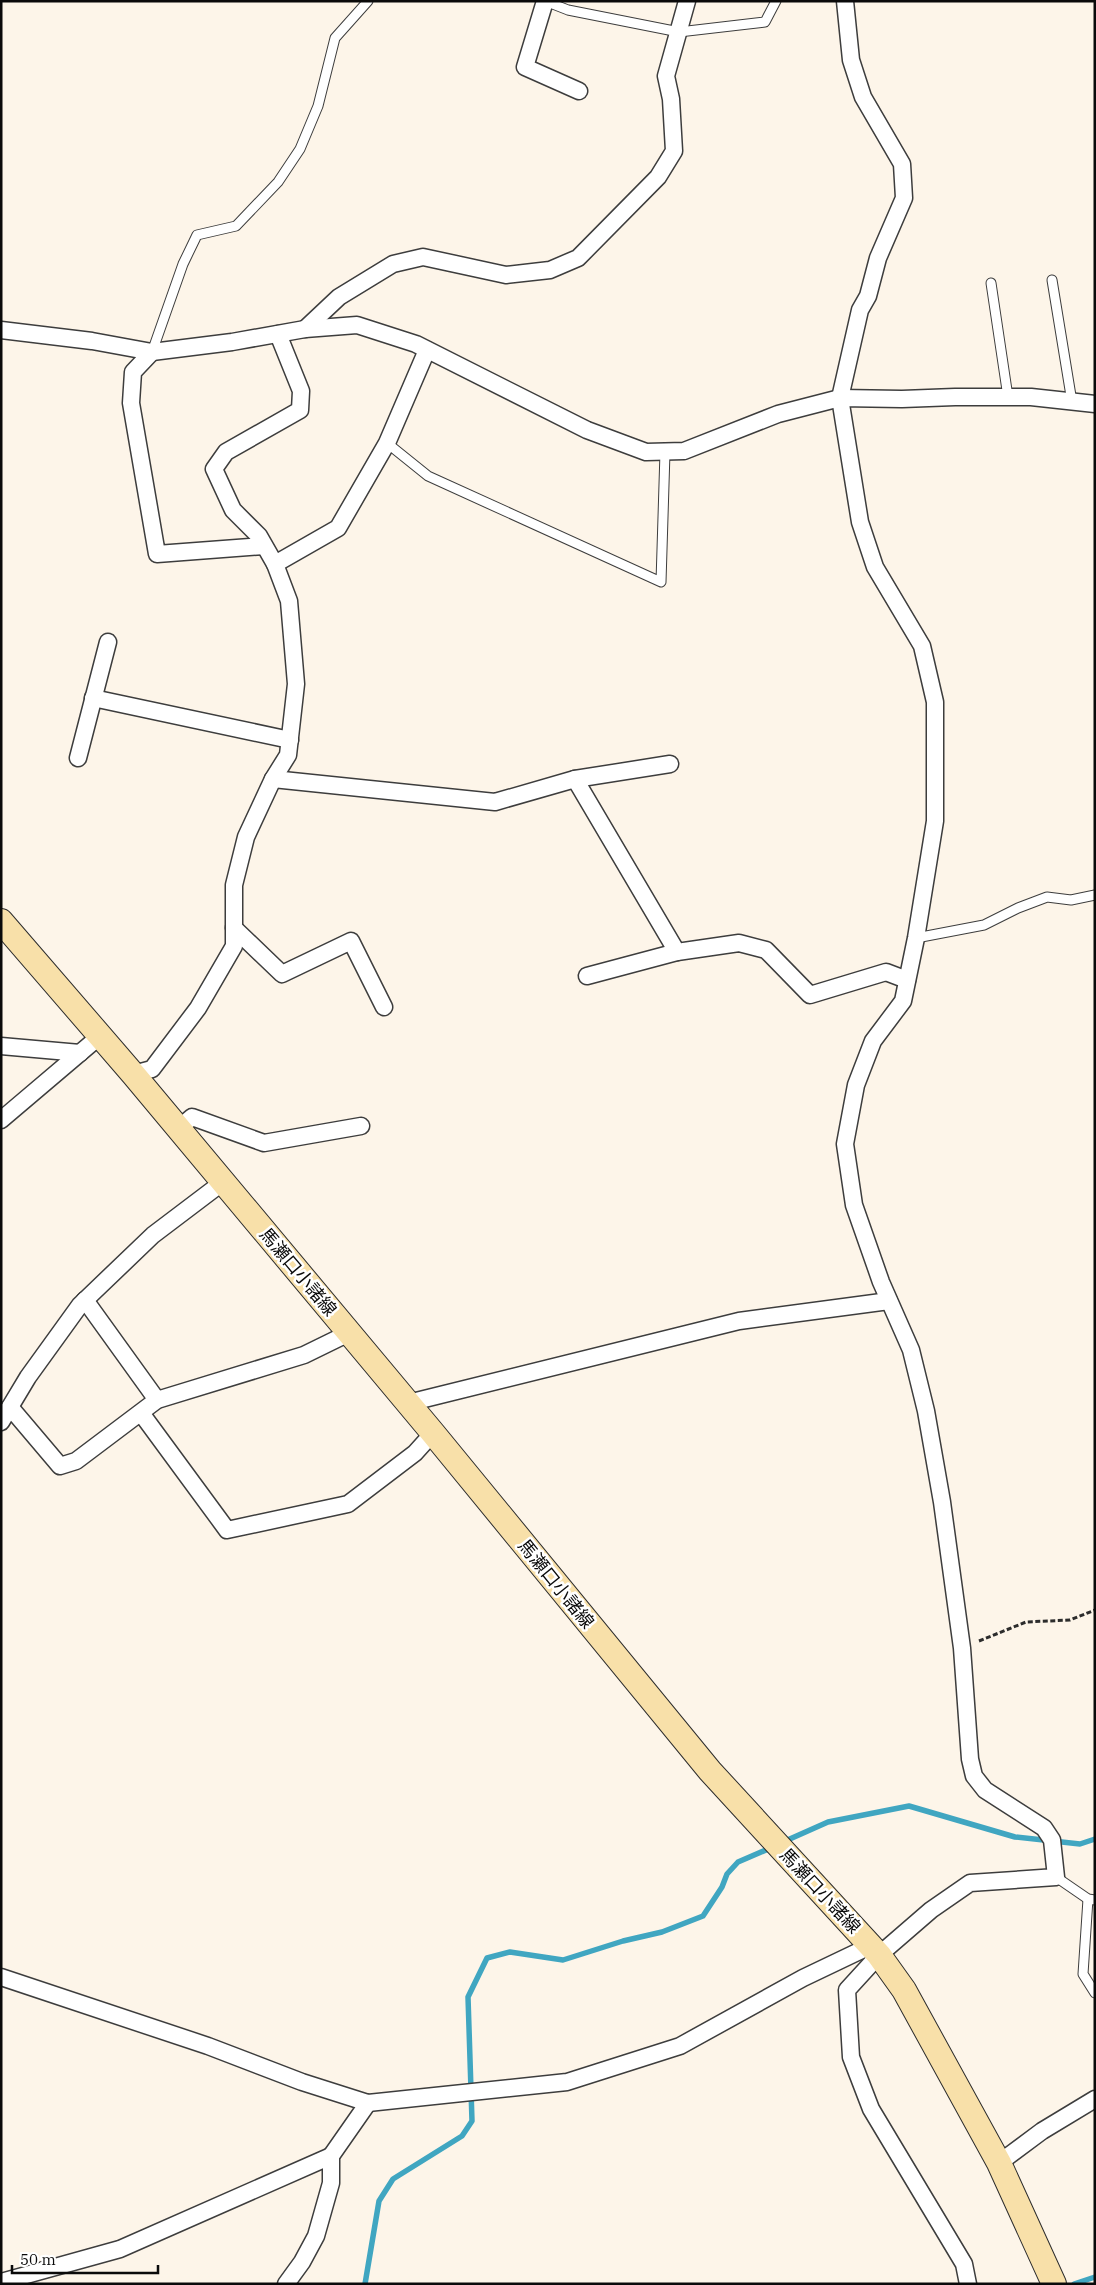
<svg xmlns="http://www.w3.org/2000/svg" width="1096" height="2285" viewBox="0 0 1096 2285" font-family="'IBM Plex Serif','Noto Sans JP',serif">
  <rect width="100%" height="100%" fill="#fdf5e9"/>
  <g fill="none" stroke-linecap="round" stroke-linejoin="round">
    <g stroke="#40a6c1" stroke-width="5.5">
      <path d="M783,1842L828,1822L909,1806L1015,1837L1080,1844L1095,1839"/>
      <path d="M365,2284L379,2201L393,2179L462,2136L472,2121L468,1997L487,1958L510,1952L563,1960L623,1941L662,1932L703,1916L722,1887L727,1874L738,1862L773,1847"/>
      <path d="M1074,2284L1095,2277"/>
    </g>
    <defs>
      <g id="service">
        <path d="M545,1L568,10L679,32L765,22L776,1"/>
        <path d="M1052,280L1072,402"/>
        <path d="M991,283L1008,397"/>
        <path d="M152,352L183,264L197,235L236,226L278,182L300,149L318,106L335,38L368,1"/>
        <path d="M387,443L428,476L661,582L665,452"/>
        <path d="M916,938L984,925L1018,908L1047,897L1071,900L1095,895"/>
        <path d="M1056,1877L1088,1899L1095,1900"/>
        <path d="M1088,1899L1083,1974L1095,1993"/>
      </g>
      <g id="minor">
        <path d="M545,1L525,67L579,91"/>
        <path d="M845,1L851,60L863,97L902,164L904,198L878,258L868,296L860,310L840,398L860,522L875,567L922,646L935,702V821L916,938L903,1001L873,1041L856,1085L845,1144L854,1205L881,1282L911,1350L926,1411L942,1502L962,1648L970,1759L974,1776L985,1790L1044,1828L1052,1840L1056,1877L970,1883L931,1910L879,1955L847,1990L851,2057L871,2109L964,2264L968,2284"/>
        <path d="M305,329L339,297L393,264L423,257L506,275L550,270L578,258L658,177L674,151L671,99L666,76L687,1"/>
        <path d="M1,330L92,341L152,352L232,342L305,329L357,325L416,344L587,430L646,452L684,451L778,414L840,398L902,399L955,397H1031L1095,404"/>
        <path d="M152,352L133,372L131,403L157,554L264,546"/>
        <path d="M275,564L338,528L387,443L427,350"/>
        <path d="M93,698L290,740"/>
        <path d="M78,758L108,642"/>
        <path d="M273,779L495,802L575,779L670,764"/>
        <path d="M575,779L677,952L739,943L766,950L810,995L886,972L907,980"/>
        <path d="M234,928L282,974L351,941L384,1007"/>
        <path d="M587,976L677,952"/>
        <path d="M1,1046L80,1053"/>
        <path d="M133,1074L152,1069L198,1008L234,946V885L246,837L273,779L288,755L296,684L289,601L275,564L259,536L233,510L214,469L226,452L300,410L301,391L278,334"/>
        <path d="M1,1120L100,1036"/>
        <path d="M179,1128L192,1117L264,1143L361,1126"/>
        <path d="M85,1300L157,1400"/>
        <path d="M408,1403L739,1321L889,1301"/>
        <path d="M10,1407L60,1466L76,1461L157,1400L304,1355L349,1333"/>
        <path d="M141,1413L227,1530L348,1504L415,1453L433,1433"/>
        <path d="M1,1422L28,1377L80,1305L153,1235L223,1182"/>
        <path d="M1,1977L208,2046L302,2082L368,2103L567,2082L680,2046L803,1978L870,1946"/>
        <path d="M999,2163L1042,2131L1095,2099"/>
        <path d="M1,2282L120,2249L331,2156"/>
        <path d="M286,2284L302,2262L316,2236L331,2183V2156L368,2103"/>
      </g>
      <path id="secondary" d="M1,921L133,1074L433,1433L710,1771L879,1955L904,1990L999,2163L1054,2284"/>
    </defs>
    <use href="#service" stroke="#3d3d3d" stroke-width="11"/>
    <use href="#minor" stroke="#3d3d3d" stroke-width="19"/>
    <use href="#secondary" stroke="#2c2c2c" stroke-width="26"/>
    <path stroke="#2c2c2c" stroke-width="3" stroke-dasharray="5 2.5" stroke-linecap="butt" d="M979,1641L1026,1622L1070,1620L1095,1610"/>
    <use href="#service" stroke="#fff" stroke-width="9"/>
    <use href="#minor" stroke="#fff" stroke-width="16"/>
    <use href="#secondary" stroke="#f8e0a9" stroke-width="24"/>
  </g>
  <g text-anchor="middle" stroke-width="5" stroke-linejoin="round" paint-order="stroke">
    <g font-size="18" fill="#0a0a0a" stroke="#fff">
      <text transform="translate(298 1272) rotate(50)" y="6">馬瀬口小諸線</text>
      <text transform="translate(556 1584) rotate(51)" y="6">馬瀬口小諸線</text>
      <text transform="translate(820 1891) rotate(47)" y="6">馬瀬口小諸線</text>
    </g>
  </g>
  <rect width="1096" height="2285" fill="none" stroke="#0a0a0a" stroke-width="5"/>
  <path d="M12 2265v8h146v-8" fill="none" stroke="#0a0a0a" stroke-width="2.5"/>
  <text x="20" y="2265" font-size="15" fill="#0a0a0a" stroke="#ffffff" stroke-width="4" paint-order="stroke">50 m</text>
</svg>
